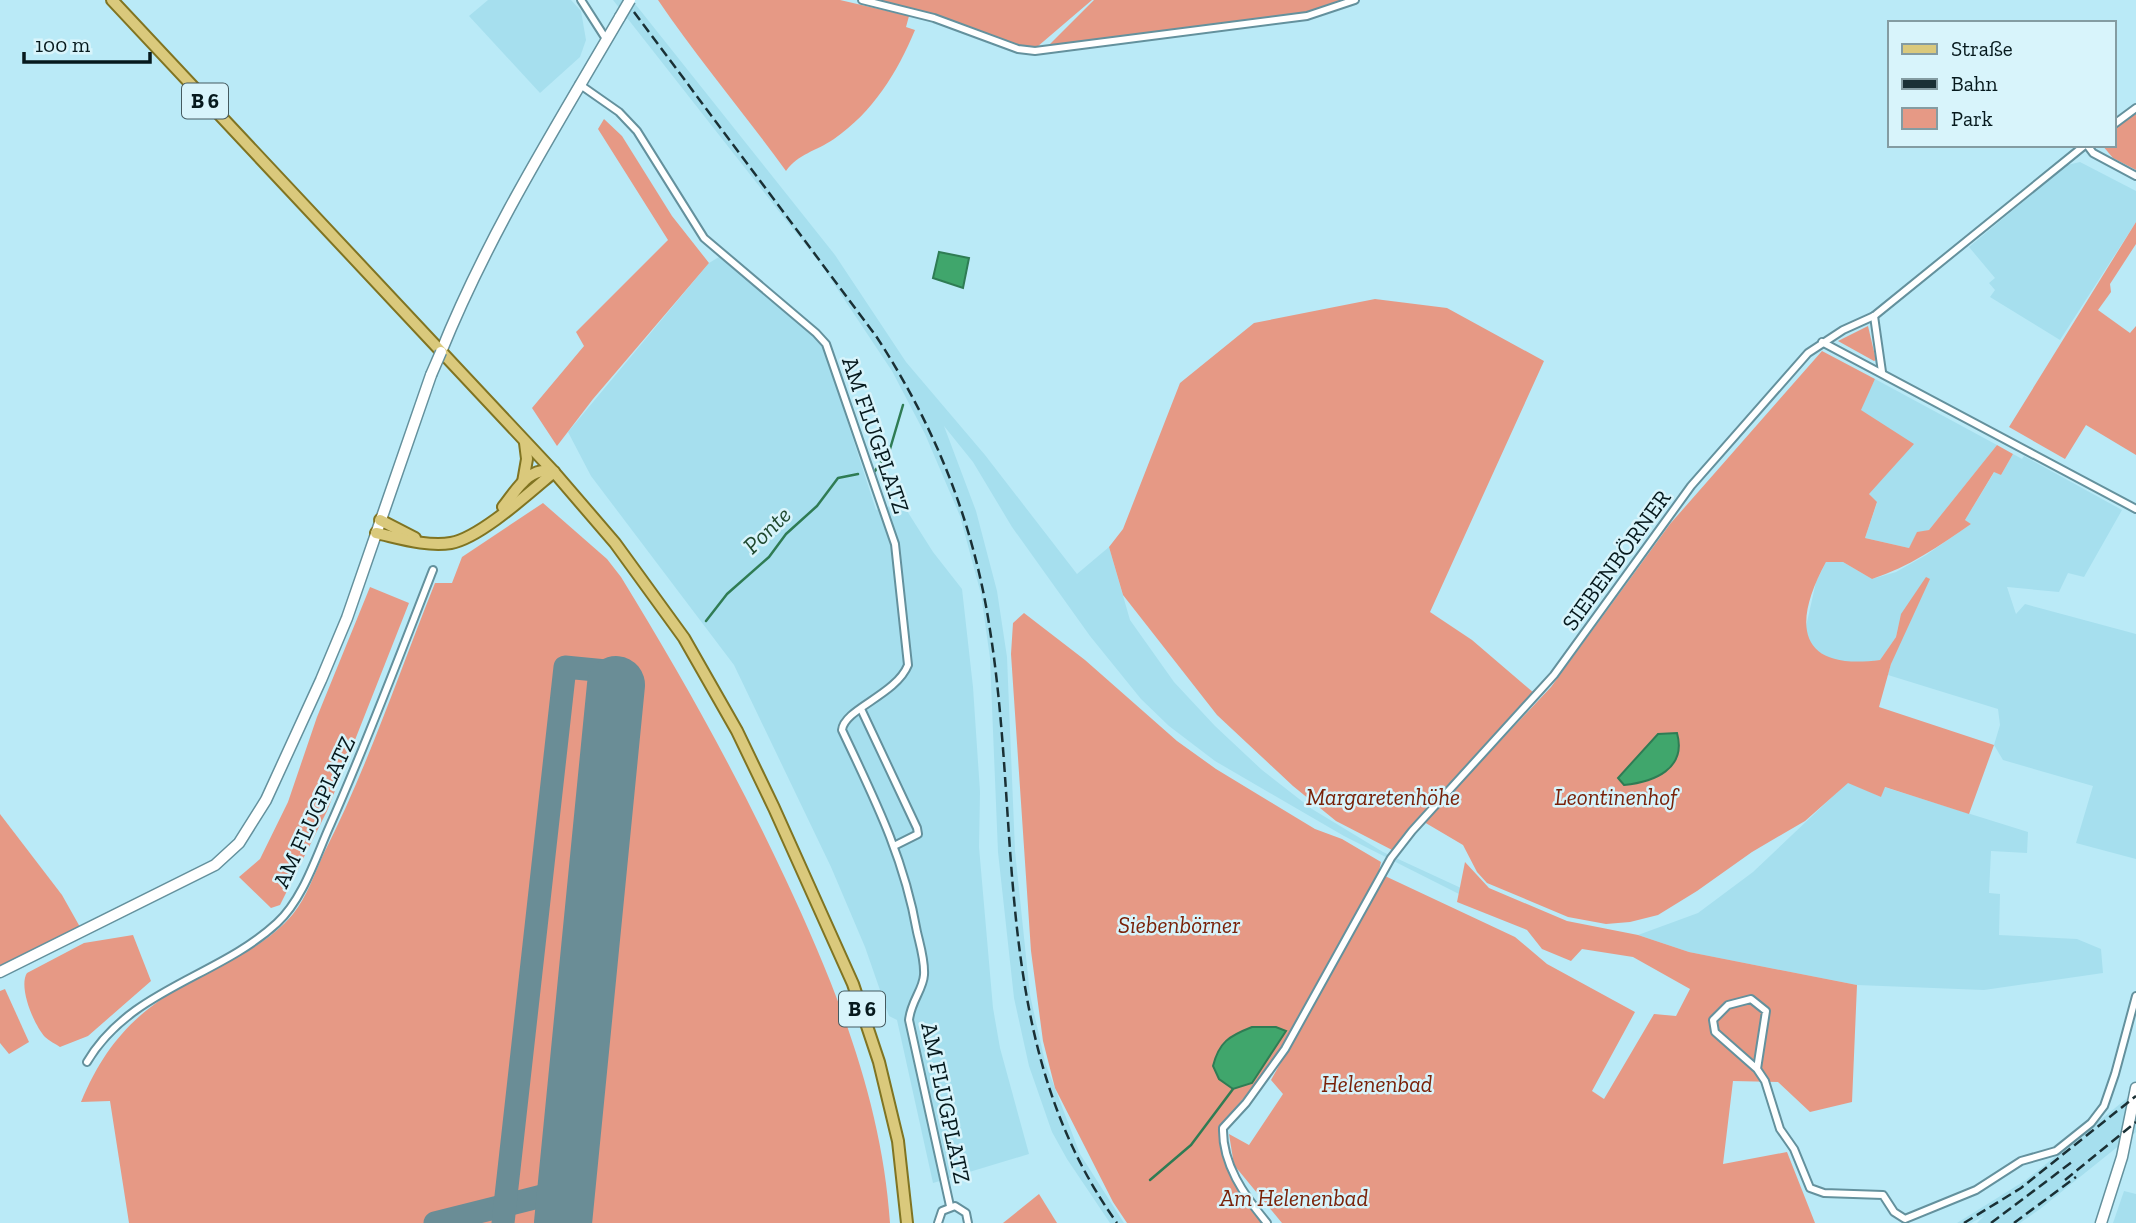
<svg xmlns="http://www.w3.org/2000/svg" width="2136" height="1223" viewBox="0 0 2136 1223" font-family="'Zilla Slab',serif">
  <rect width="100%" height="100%" fill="#baeaf7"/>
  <g fill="#a6dfee">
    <path d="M488,0H571L581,11L586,40L580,57L540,93L469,16Z"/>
    <path d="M613,0H632L835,255L906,362L985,455L1077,574L1109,547L1130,620L1174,682L1215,726L1262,770L1312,809L1383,852L1461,888L1459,894L1344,836L1215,761L1169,726L1141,699L1090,636L1012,527L973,462L944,426L976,511L997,591L1007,657L1015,851L1030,995L1045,1062L1080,1154L1124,1223H1110L1067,1159L1052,1132L1029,1066L1014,998L998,852L990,658L981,594L960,516L925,434L892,371L822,266Z"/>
    <path d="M2080,162L2136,191V222L2060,340L1990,297L1995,290L1989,283L1995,278L1969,247L2067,165Z"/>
    <path d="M719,257L811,332L823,346L876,510L902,503L933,552L962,589L973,687L980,792L979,847L993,1008L1000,1048L1029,1154L933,1183L897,1020L889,1016L865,947L831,867L734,665L591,476L568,432L709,263Z"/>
    <path d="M1875,379L1997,445L1929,530L1917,533L1909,548L1865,538L1877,503L1869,494L1860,410Z"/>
    <path d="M2013,454L2022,459L2024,456L2122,510L2084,577L2068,573L2059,592L2007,587L2016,614L2025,604L2136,634V859L2076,843L2093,786L2003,760L1994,745L2000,725L1998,709L1888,675L1891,664L1901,614L1896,637L1880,660L1853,664L1829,658L1810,647L1805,631L1816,582L1826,562H1843L1872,579L1896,572L1926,555L1971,524L1965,520L1995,471L2001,475Z"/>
    <path d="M1848,782L1881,797L1884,787L2028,832L2027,853L1991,851L1989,893L2000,894L1999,935L2077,939L2101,949L2103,973L1984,990L1857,985L1689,952L1638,935L1698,913L1753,872Z"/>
    <path d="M2136,1091V1132L2040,1209L2020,1223H1977L1984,1216L1971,1223H1957L2026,1180Z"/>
    <path d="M2124,1191L2136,1194V1223H2113Z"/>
  </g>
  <g fill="#e69985">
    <path d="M658,0H840L909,16L906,27L915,30C897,73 873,112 834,139C815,152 799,153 786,171C744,113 698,59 658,0Z"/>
    <path d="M868,0H1092L1037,47L1016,45L936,16Z"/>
    <path d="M1094,0H1343L1304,14L1047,47Z"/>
    <path d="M2136,113V170L2113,158L2102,145H2113V128Z"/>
    <path d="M604,119L622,136L672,216L709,263L593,399L557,446L532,408L584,346L576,332L668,240L598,129Z"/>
    <path d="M2136,222V244L2110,284L2111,292L2098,310L2130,333L2136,326V455L2086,425L2065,459L2009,427Z"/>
    <path d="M1375,299L1447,308L1544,361L1430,612L1472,640L1534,693L1394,851L1336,821L1293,786L1217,715L1123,595L1109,547L1123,529L1180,383L1254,323Z"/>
    <path d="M1868,326L1876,360L1874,361L1838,341Z"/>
    <path d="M1822,351L1875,379L1861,410L1914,444L1869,494L1877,502L1865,538L1909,548L1917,532L1929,530L1997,445L2013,454L2001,475L1994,472L1965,520L1971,524C1939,546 1909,567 1872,579L1843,562H1826C1792,624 1797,671 1880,660L1896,637L1901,614L1926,577L1930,579L1891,664L1879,707L1994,745L1969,814L1885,787L1881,797L1848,783L1805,821L1752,852L1697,891L1658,915L1630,922L1606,924L1568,917L1487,883L1477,872L1463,845L1424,822L1551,687L1670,524Z"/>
    <path d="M543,503L607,559L621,577C682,676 737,775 786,880C837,989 882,1102 890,1223H129L110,1101L81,1102C106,1042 139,1008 197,978C232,959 267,945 293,914C307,897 315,872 324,853C368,766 399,673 435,583H452L462,557Z"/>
    <path d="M370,587L409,603L327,811L280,905L271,908L239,877L260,859L288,802L317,717Z"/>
    <path d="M1024,613L1085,660L1177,741L1216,769L1315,829L1342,839L1381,862L1379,871C1342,939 1307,1010 1264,1075C1255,1087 1224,1118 1221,1128C1212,1157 1246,1201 1262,1223H1127L1113,1202L1055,1088L1043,1041L1031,951L1011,654L1013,623Z"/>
    <path d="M0,814L62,895L80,927L0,967Z"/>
    <path d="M1465,862L1489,888L1567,921L1638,935L1689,952L1857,985L1852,1102L1810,1112L1778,1082L1733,1081L1723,1164L1787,1152L1815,1223H1282L1234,1165L1229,1134L1249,1145L1283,1094L1271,1080L1385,876L1515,937L1547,964L1635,1012L1592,1091L1604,1099L1654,1014L1676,1016L1690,989L1633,957L1582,949L1571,961L1542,949L1527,930L1457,902Z"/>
    <path d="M133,935L151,981L88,1036L60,1047C56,1044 49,1041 45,1037C34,1025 18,987 27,973L84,943Z"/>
    <path d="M5,989L29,1042L9,1054L0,1043V991Z"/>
    <path d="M1039,1194L1057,1223H1003Z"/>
  </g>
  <g fill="#40a66c" stroke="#2f7c54" stroke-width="2">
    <path d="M939,252L969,258L963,288L933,278Z"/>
    <path d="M1677,733C1687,769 1654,782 1624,785L1618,778L1658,734Z"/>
    <path d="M1252,1027H1276L1286,1031L1252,1083L1233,1089L1219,1079L1213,1066C1219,1042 1229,1036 1252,1027Z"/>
  </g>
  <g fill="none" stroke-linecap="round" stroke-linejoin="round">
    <g stroke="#2f7c54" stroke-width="2.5">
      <path d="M875,471L890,449L903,405"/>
      <path d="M706,621L727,594L769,557L786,534L817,506L838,478L858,474"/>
      <path d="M1150,1180L1191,1145L1233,1089"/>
    </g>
    <g stroke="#6a8d96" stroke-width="23">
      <path d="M435,1223L566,1190"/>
      <path d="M503,1223L565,667L606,671L616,685"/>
    </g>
    <path stroke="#6a8d96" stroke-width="58" d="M563,1223L616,685"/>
    <defs>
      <g id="street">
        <path d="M581,0L606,39"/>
        <path d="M862,0L934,18L1018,49L1035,51L1307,16L1355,0"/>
        <path d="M579,84L619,112L637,131L704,238L816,333L826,344L895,544L908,665C896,695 844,709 842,730C874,798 904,857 917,932C920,945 925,961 924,975C923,990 911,1001 909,1020L950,1206"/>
        <path d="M2113,125L2136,108"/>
        <path d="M2087,145L2093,153L2136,176"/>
        <path d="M1874,316L1882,372"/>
        <path d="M1822,342L2136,509"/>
        <path d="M861,709L917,828L918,834L896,845"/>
        <path d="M87,1062C130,989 219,977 277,923C302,900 315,860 328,830C366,745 399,657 433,570"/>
        <path d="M1757,1069L1766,1011L1751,999L1728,1005L1713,1020L1715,1032L1757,1069L1765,1081L1780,1129L1794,1149L1810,1188L1824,1193L1883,1195L1894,1212L1905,1219L1976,1190L2021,1161L2056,1151L2091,1123L2104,1106L2115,1074L2136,996"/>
        <path d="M938,1223L942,1211L955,1206L966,1213L968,1223"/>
        <path d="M1267,1223C1244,1195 1222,1164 1223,1128L1246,1103L1285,1049L1391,858L1412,831L1554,675L1691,486L1808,353L1843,330L1874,316L2085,145"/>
      </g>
      <g id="secondary">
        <path d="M441,352C489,233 556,127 620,17"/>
        <path d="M0,972L215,865L239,843L266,800L321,680L347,618L431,375"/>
        <path d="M2101,1223L2122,1157L2136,1088"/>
      </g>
      <g id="primary">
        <path d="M112,0L554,472L615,543L684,638L737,731L774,808L853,984L879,1062L898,1141L907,1223"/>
        <path d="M523,482L527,459L525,443"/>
        <path d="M503,507C516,491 529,465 554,472"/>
        <path d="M380,520L415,538"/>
        <path d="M376,533C399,538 427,547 451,543C480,538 530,492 554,472"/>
      </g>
    </defs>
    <use href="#street" stroke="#64919d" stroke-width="10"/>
    <use href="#secondary" stroke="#64919d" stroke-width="13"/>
    <use href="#primary" stroke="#807422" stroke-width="14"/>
    <use href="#street" stroke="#fff" stroke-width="6"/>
    <use href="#secondary" stroke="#fff" stroke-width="10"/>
    <use href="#primary" stroke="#dac97c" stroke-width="10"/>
    <g stroke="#1a3035" stroke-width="2.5" stroke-dasharray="10 5" stroke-linecap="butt">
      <path d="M625,0L876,336C935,426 974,523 990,630C1022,833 990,1046 1117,1223"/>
      <path d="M2065,1180L2136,1122"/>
      <path d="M1964,1223L2021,1188L2136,1096"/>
      <path d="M1991,1223L2072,1162"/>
      <path d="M2014,1223L2076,1177"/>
    </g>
    <defs>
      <g id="secondary-bridge">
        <path d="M620,17L630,0"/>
        <path d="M431,375L441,352"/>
      </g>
    </defs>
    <use href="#secondary-bridge" stroke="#64919d" stroke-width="13" stroke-linecap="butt"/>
    <use href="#secondary-bridge" stroke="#fff" stroke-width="10"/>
  </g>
  <g text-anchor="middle" stroke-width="5" stroke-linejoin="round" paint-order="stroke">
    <g fill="#d8f4fb" stroke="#455b60" stroke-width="2">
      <rect x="182" y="83.5" width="46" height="35" rx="5"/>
      <rect x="839" y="991.5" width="46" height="35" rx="5"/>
    </g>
    <g font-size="21" font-weight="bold" fill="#06191d">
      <text x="205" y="108">B 6</text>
      <text x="862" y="1016">B 6</text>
    </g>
    <g font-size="23" fill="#06191d" stroke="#d8f4fb">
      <text transform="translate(876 435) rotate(71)" y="8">AM FLUGPLATZ</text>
      <text transform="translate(1616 560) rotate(-54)" y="8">SIEBENBÖRNER</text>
      <text transform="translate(314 812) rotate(-65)" y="8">AM FLUGPLATZ</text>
      <text transform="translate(946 1103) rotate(78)" y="8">AM FLUGPLATZ</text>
    </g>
    <g font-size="23" font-style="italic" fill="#792108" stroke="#d8f4fb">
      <text x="1383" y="805">Margaretenhöhe</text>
      <text x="1616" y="805">Leontinenhof</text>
      <text x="1179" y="933">Siebenbörner</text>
      <text x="1377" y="1092">Helenenbad</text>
      <text x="1294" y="1206">Am Helenenbad</text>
    </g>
    <g font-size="24" font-style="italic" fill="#204930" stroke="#d8f4fb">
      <text transform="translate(767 530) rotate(-44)" y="8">Ponte</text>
    </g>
  </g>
  <rect x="1888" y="21" width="228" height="126" fill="#d8f4fb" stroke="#849ca2" stroke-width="2"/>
  <rect x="1902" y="44" width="35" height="10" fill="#dac97c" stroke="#849ca2" stroke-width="2"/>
  <text x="1951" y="56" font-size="21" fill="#06191d">Straße</text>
  <rect x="1902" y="79" width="35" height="10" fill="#1a3035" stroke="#849ca2" stroke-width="2"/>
  <text x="1951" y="91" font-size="21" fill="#06191d">Bahn</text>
  <rect x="1902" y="108" width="35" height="21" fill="#e69985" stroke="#849ca2" stroke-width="2"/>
  <text x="1951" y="126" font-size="21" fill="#06191d">Park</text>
  <path d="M24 52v10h126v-10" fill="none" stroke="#06191d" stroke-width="3.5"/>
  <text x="35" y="52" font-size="21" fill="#06191d" stroke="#d8f4fb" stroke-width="5" paint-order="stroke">100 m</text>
</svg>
